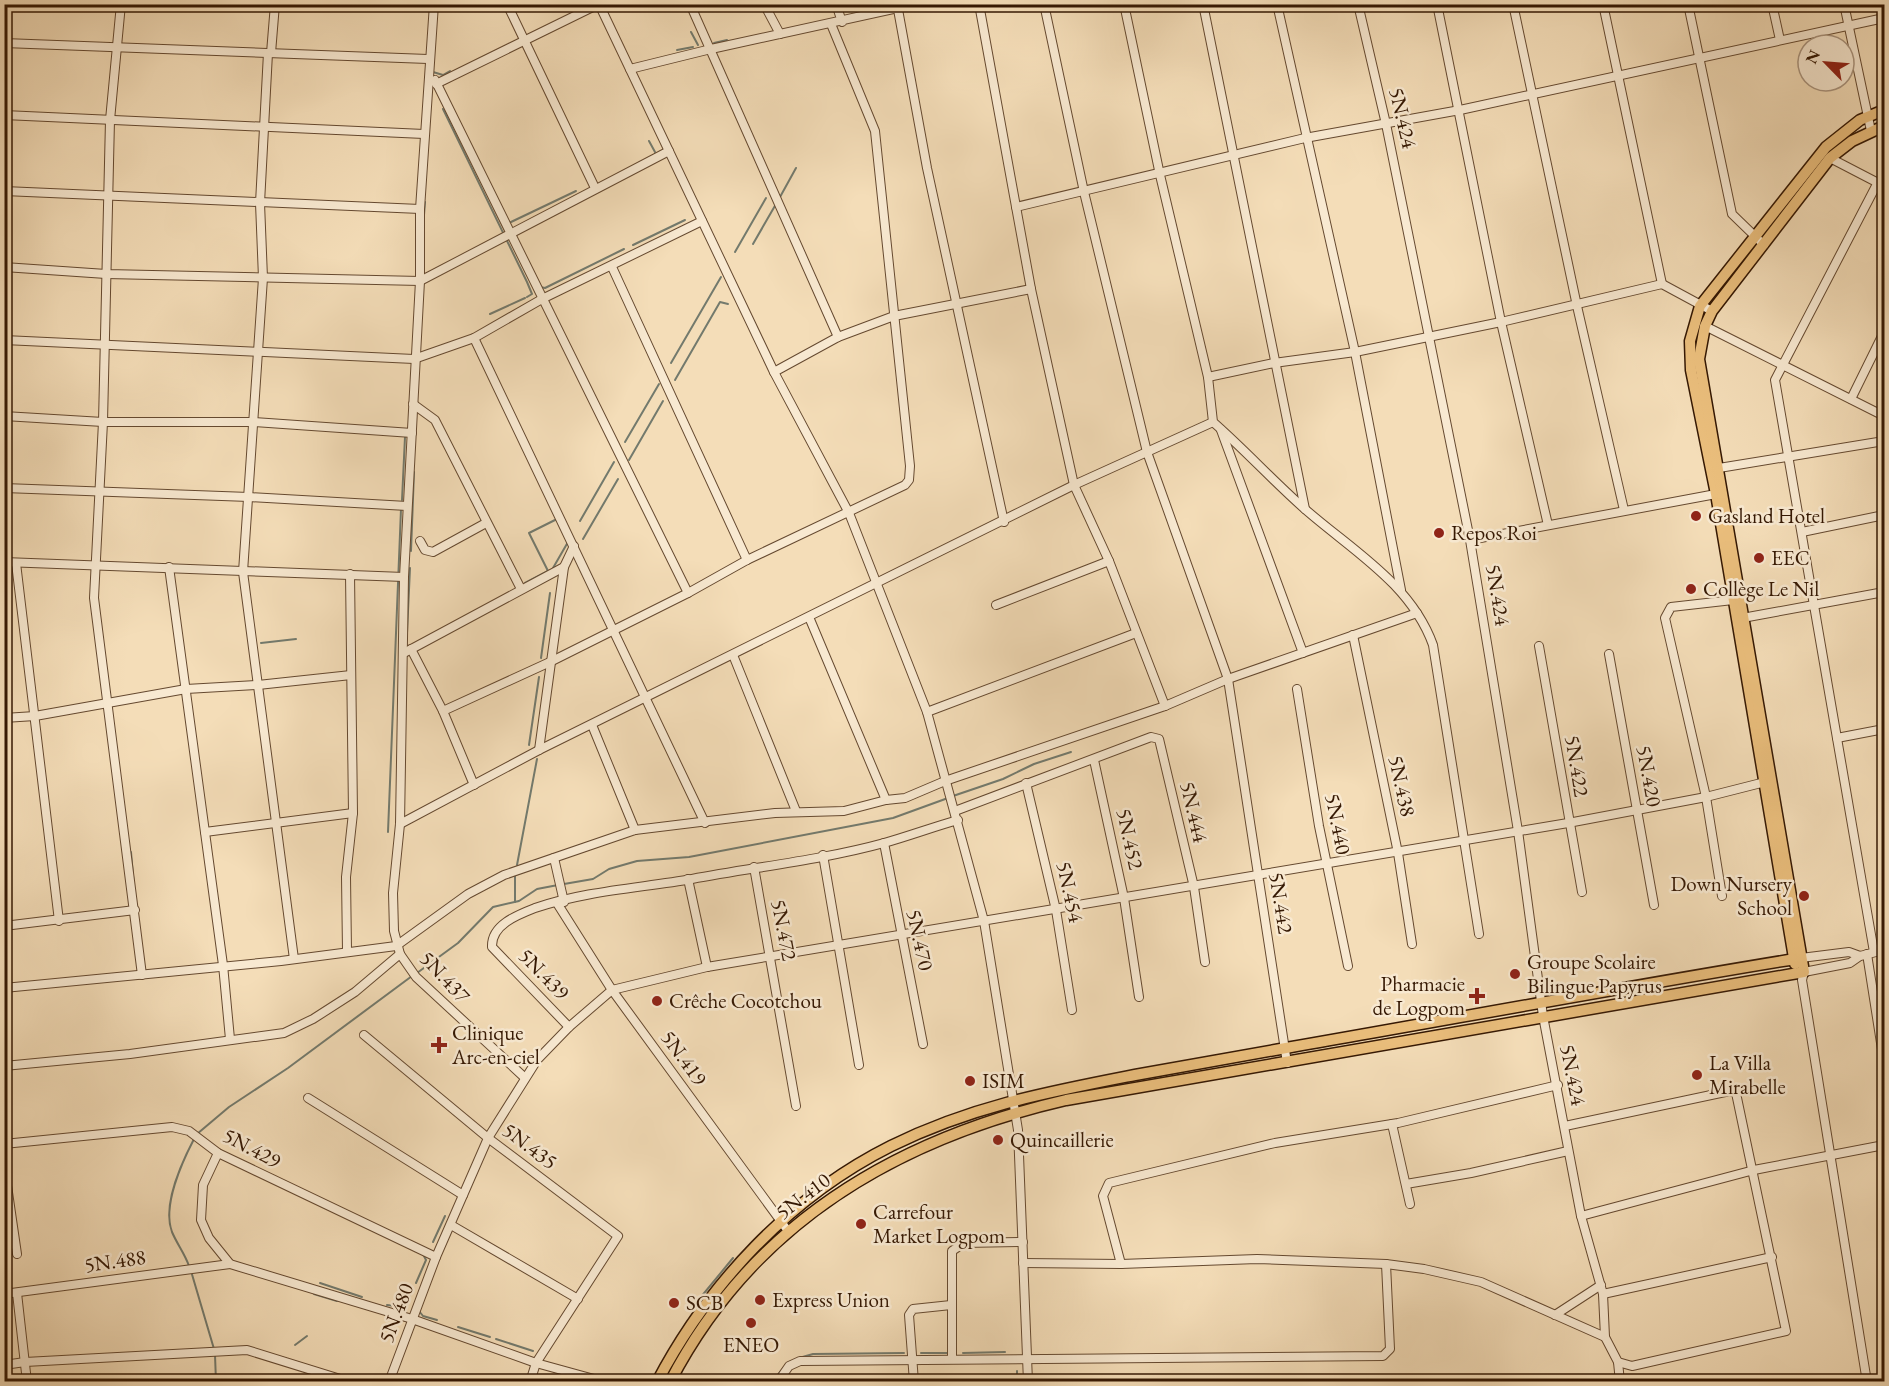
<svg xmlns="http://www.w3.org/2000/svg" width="1889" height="1386" viewBox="0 0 1889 1386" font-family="'EB Garamond',serif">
  <rect width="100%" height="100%" fill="#f4ddb8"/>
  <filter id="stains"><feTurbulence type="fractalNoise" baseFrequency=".00333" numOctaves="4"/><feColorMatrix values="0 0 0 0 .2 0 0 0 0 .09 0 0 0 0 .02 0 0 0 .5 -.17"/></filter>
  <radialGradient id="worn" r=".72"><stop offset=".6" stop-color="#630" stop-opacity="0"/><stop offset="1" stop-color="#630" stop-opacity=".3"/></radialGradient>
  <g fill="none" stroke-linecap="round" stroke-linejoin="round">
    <g stroke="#737a6d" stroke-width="2">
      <path d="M879,7L886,6"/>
      <path d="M574,9L582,6"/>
      <path d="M691,32L698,45"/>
      <path d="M714,43L727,40"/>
      <path d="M677,50L693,47"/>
      <path d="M433,72L443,75L450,71"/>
      <path d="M443,109L527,282L532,294L527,297"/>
      <path d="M649,141L655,152"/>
      <path d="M780,197L796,168"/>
      <path d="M424,215L425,202"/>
      <path d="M511,222L576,191"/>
      <path d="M753,244L776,204"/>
      <path d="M633,245L685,220"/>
      <path d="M735,252L766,198"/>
      <path d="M540,287L545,288L624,249"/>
      <path d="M490,314L525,298"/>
      <path d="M671,363L721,277"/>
      <path d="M675,380L720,302L728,304"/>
      <path d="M625,442L659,384"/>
      <path d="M629,460L663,401"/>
      <path d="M402,500L405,437"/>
      <path d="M580,521L614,462"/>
      <path d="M583,539L618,479"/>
      <path d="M411,551L414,472"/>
      <path d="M553,568L568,542"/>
      <path d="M525,583L548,571L529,533L557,519"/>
      <path d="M407,633L410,568"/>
      <path d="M261,643L296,639"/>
      <path d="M541,658L550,593"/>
      <path d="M529,745L539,677"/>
      <path d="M953,796L1003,779L1034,764L1071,752"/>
      <path d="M388,832L401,509"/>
      <path d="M131,852L134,887"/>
      <path d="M517,865L537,759"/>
      <path d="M564,884L593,879L609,869L637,861L689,857L893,818L948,798"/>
      <path d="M515,902V876"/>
      <path d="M417,973L458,943L493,907L519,901L537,889L558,885"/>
      <path d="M197,1134L229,1107L288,1068L412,976"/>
      <path d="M433,1242L445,1216"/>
      <path d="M189,1266C185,1254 177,1244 172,1232C162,1206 182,1162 194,1139"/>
      <path d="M191,1271L214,1349"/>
      <path d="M320,1283L362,1297"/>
      <path d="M416,1283L426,1260L424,1256"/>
      <path d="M314,1294L337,1301"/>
      <path d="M696,1303L733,1258"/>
      <path d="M387,1305L404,1307L412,1290"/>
      <path d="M419,1311L423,1316L437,1320"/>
      <path d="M458,1327L490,1337"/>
      <path d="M496,1339L533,1351"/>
      <path d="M295,1345L307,1336"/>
      <path d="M921,1353H949"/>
      <path d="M963,1353L1005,1352"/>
      <path d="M215,1355L216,1382"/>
      <path d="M799,1358L813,1354L904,1353"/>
      <path d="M1017,1371V1382"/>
      <path d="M357,1377L371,1382"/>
      <path d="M379,1382L382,1377"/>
      <path d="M772,1382L784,1367"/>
    </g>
    <defs>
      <g id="minor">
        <path d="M121,4L110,120L103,422L94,598L142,975"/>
        <path d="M434,4L420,209V281L404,577L400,824L393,893L394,931L400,954L416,977L524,1077"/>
        <path d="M507,4L595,188"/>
        <path d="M690,4L838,337"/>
        <path d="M764,4L780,34"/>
        <path d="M836,4L842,22"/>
        <path d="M897,4L927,168L1004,522"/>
        <path d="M1044,4L1084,192L1147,452L1228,679L1287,1063"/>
        <path d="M1124,4L1160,175L1208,377L1213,422C1245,450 1274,482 1306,510C1353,551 1411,584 1433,645L1479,934"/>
        <path d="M1203,4L1305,509"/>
        <path d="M1277,4L1355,352L1401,590"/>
        <path d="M1358,4L1386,124L1470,540L1518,831L1543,1016L1581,1216L1603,1294L1605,1337"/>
        <path d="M1437,4L1501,322L1548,525"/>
        <path d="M1513,4L1577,306L1624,510"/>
        <path d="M1603,4L1662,284"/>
        <path d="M1688,4L1732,214L1764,245"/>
        <path d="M1772,4L1780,40"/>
        <path d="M1844,4L1871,131"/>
        <path d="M4,43L428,59"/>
        <path d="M268,53L260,203L263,278L243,572L294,959"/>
        <path d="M271,53L275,4"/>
        <path d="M630,69L711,49L916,4"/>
        <path d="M435,80L688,593"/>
        <path d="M436,84L599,4L774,372L849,513L927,712L984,921L1018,1130L1028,1382"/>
        <path d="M4,115L424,134"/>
        <path d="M1830,158L1884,186"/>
        <path d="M4,191L420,209"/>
        <path d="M1016,207L1305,138L1460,110L1884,18"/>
        <path d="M4,267L106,274L420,281L669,151"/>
        <path d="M612,267L747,560"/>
        <path d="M1705,326L1884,416"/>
        <path d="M474,338L705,823"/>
        <path d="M4,340L414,359L474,338L542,299L702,221"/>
        <path d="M774,372L838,337L894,316L1031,289"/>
        <path d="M1208,377L1274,363L1355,352L1501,322L1662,284L1712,311"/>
        <path d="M1851,399L1884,332"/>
        <path d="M413,404L435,420L521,589"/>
        <path d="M4,416L103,422H254L412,433"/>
        <path d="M1221,430L1303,653"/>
        <path d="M1719,468L1884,441"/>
        <path d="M4,488L249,497L407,506"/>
        <path d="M1802,532L1884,515"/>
        <path d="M1470,540L1716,494"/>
        <path d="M420,541L425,550L433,552L486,523"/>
        <path d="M4,562L404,577"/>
        <path d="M16,563L59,921"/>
        <path d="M169,567L223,965L230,1039"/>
        <path d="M996,605L1109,561"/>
        <path d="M809,617L886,800L905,798L945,781L1165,706L1109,561L1074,485L1031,289L979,4"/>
        <path d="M1737,619L1884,592"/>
        <path d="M1353,635L1398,853L1412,944"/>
        <path d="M1539,646L1582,892"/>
        <path d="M411,649L443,711"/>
        <path d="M404,653L564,567L574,546"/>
        <path d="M1609,654L1654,905"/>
        <path d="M733,655L796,811"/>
        <path d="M1297,689L1319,826L1348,966"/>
        <path d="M1165,706L1228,679L1417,613"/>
        <path d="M927,712L1136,633"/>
        <path d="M4,718L35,716L186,689L258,685L351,675"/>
        <path d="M592,725L635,830"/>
        <path d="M1837,738L1884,729"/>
        <path d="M539,750L564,567"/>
        <path d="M1094,760L1124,898L1139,997"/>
        <path d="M1026,783L1056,910L1072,1010"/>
        <path d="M474,785L443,711L550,662L688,593L747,560L905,485L909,480L910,466L875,131L831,24"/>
        <path d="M955,811L1151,737L1159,739L1194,887L1205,962"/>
        <path d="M400,824L539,750L1074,485L1213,422"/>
        <path d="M205,832L353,813"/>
        <path d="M884,843L923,1044"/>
        <path d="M823,855L859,1065"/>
        <path d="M554,858L564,902"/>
        <path d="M754,867L796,1106"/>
        <path d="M688,879L707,967"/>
        <path d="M1722,896L1706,797L1665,618L1671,607L1733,600"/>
        <path d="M557,903L612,990L788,1231"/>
        <path d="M4,926L135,910"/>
        <path d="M347,951L346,877L353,813L350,574"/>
        <path d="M1874,952L1775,380L1878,182"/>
        <path d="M1867,954L1884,1062"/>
        <path d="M1801,958L1849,952L1860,956"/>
        <path d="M4,988L281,961L396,946L468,894L504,875L635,830L775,813L844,811L886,800"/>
        <path d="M569,1027L492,947C491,925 517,915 535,908C585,891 640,888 692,879C755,867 822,860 884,843C909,836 933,827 958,820"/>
        <path d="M364,1035L488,1138L618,1236L536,1363L530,1382"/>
        <path d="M4,1066L130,1054L284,1033L313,1019L355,992L400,954"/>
        <path d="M308,1098L463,1195"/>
        <path d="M1392,1124L1410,1204"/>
        <path d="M4,1144L172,1127L189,1131L218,1153L436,1257"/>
        <path d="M218,1153L203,1185L201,1220L209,1238L230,1264L412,1319L536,1363L605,1382"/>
        <path d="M4,1165L17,1254"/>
        <path d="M1406,1184L1471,1173L1568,1151"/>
        <path d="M1581,1216L1754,1170L1884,1145"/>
        <path d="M451,1225L578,1299"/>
        <path d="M1023,1263L1121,1264L1257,1259L1386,1264L1424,1269L1481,1282L1605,1337L1618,1362L1632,1366L1786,1331L1736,1093L1730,1091L1565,1126"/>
        <path d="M1121,1264L1103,1196L1109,1183L1275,1143L1398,1123L1558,1085"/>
        <path d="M17,1293L27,1382"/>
        <path d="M4,1294L230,1264"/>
        <path d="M1603,1294L1772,1257"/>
        <path d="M1555,1315L1601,1285"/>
        <path d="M952,1359V1251L964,1243L1023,1242"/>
        <path d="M1618,1362L1620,1382"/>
        <path d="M4,1365L25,1362L247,1350L350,1382"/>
        <path d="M389,1382L436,1257L488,1138L537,1060L569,1027L612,990L707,967L1568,823L1706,797L1769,781"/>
        <path d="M778,1382L789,1366L800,1361L1383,1356L1390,1349L1386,1264"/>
        <path d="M914,1382L909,1315L913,1309L951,1305"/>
        <path d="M1867,1382L1802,980L1804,972L1850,963L1860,956L1884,950"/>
      </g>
      <g id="major">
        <path d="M1795,964L1716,494L1691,370L1690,341L1700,306L1826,147L1860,120L1884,110"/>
        <path d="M657,1382C709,1283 791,1196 891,1146C972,1106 1048,1092 1135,1075C1186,1066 1236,1057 1286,1048C1458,1018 1629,986 1801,958"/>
        <path d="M670,1382C753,1222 897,1139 1066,1100L1804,972L1699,359L1705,326L1712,311L1830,158L1852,141L1884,126"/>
      </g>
    </defs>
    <use href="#minor" stroke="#654930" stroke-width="10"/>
    <use href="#major" stroke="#351803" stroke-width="13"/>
    <use href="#minor" stroke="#f8e9d1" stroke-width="8"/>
    <use href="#major" stroke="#eabe7c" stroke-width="10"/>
  </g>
  <g fill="#8f2418" stroke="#f8e9d1" stroke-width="2">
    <circle cx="1696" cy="516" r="6"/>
    <circle cx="1439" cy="533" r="6"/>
    <circle cx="1759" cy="558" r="6"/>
    <circle cx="1691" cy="589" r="6"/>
    <circle cx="1804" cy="896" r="6"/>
    <circle cx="1515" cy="974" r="6"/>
    <path d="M1474 987h6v6h6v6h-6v6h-6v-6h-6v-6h6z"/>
    <circle cx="657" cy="1001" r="6"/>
    <path d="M436 1036h6v6h6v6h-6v6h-6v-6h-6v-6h6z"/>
    <circle cx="1697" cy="1075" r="6"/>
    <circle cx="970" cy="1081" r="6"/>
    <circle cx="998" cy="1140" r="6"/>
    <circle cx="861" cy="1224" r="6"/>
    <circle cx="760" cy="1300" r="6"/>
    <circle cx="674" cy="1303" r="6"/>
    <circle cx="751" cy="1323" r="6"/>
  </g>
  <g text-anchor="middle" stroke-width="5" stroke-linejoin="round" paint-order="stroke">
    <g font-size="21" fill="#351803" stroke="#f8e9d1">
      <text transform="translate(1403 118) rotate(77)" y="7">5N.424</text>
      <text transform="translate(1498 595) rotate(81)" y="7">5N.424</text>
      <text transform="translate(1577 766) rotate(81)" y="7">5N.422</text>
      <text transform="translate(1649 776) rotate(80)" y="7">5N.420</text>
      <text transform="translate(1402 786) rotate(78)" y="7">5N.438</text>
      <text transform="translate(1194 812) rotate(77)" y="7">5N.444</text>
      <text transform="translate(1338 824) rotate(79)" y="7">5N.440</text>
      <text transform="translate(1130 839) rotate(78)" y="7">5N.452</text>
      <text transform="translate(1070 892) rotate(78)" y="7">5N.454</text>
      <text transform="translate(1281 903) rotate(81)" y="7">5N.442</text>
      <text transform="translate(784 930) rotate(79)" y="7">5N.472</text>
      <text transform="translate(920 940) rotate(78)" y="7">5N.470</text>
      <text transform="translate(544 974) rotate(46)" y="7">5N.439</text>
      <text transform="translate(445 977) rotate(47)" y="7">5N.437</text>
      <text transform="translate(684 1058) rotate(54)" y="7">5N.419</text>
      <text transform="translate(1573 1075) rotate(79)" y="7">5N.424</text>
      <text transform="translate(530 1146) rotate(37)" y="7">5N.435</text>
      <text transform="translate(252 1148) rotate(28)" y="7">5N.429</text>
      <text transform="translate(803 1196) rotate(-37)" y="7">5N.410</text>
      <text transform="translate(115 1261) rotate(-8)" y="7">5N.488</text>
      <text transform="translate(396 1313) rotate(-69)" y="7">5N.480</text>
    </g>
    <g font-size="21" fill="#351803" stroke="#f8e9d1" text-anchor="start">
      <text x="1708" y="523">Gasland Hotel</text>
      <text x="1451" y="540">Repos Roi</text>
      <text x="1771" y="565">EEC</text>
      <text x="1703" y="596">Collège Le Nil</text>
      <text x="1792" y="891" text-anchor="end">Down Nursery<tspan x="1792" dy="24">School</tspan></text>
      <text x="1527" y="969">Groupe Scolaire<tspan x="1527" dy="24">Bilingue Papyrus</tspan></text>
      <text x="1465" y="991" text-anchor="end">Pharmacie<tspan x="1465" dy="24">de Logpom</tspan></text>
      <text x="669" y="1008">Crêche Cocotchou</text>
      <text x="452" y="1040">Clinique<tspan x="452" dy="24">Arc-en-ciel</tspan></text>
      <text x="1709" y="1070">La Villa<tspan x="1709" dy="24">Mirabelle</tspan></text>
      <text x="982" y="1088">ISIM</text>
      <text x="1010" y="1147">Quincaillerie</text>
      <text x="873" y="1219">Carrefour<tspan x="873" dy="24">Market Logpom</tspan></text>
      <text x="772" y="1307">Express Union</text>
      <text x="686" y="1310">SCB</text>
      <text x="751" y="1352" text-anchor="middle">ENEO</text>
    </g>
  </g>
  <rect width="1889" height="1386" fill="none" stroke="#f4ddb8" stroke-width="24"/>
  <rect x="6" y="6" width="1877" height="1374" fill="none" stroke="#351803" stroke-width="3"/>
  <rect x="12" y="12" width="1865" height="1362" fill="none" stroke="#351803" stroke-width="1.5"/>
  <g transform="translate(1826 63) rotate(295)"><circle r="28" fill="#f8e9d1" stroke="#aa957f" stroke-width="1.5"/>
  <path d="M0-4.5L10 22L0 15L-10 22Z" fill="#8f2418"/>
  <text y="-9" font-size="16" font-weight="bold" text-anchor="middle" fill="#351803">N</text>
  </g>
  <rect width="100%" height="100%" filter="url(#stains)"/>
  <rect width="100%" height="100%" fill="url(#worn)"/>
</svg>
